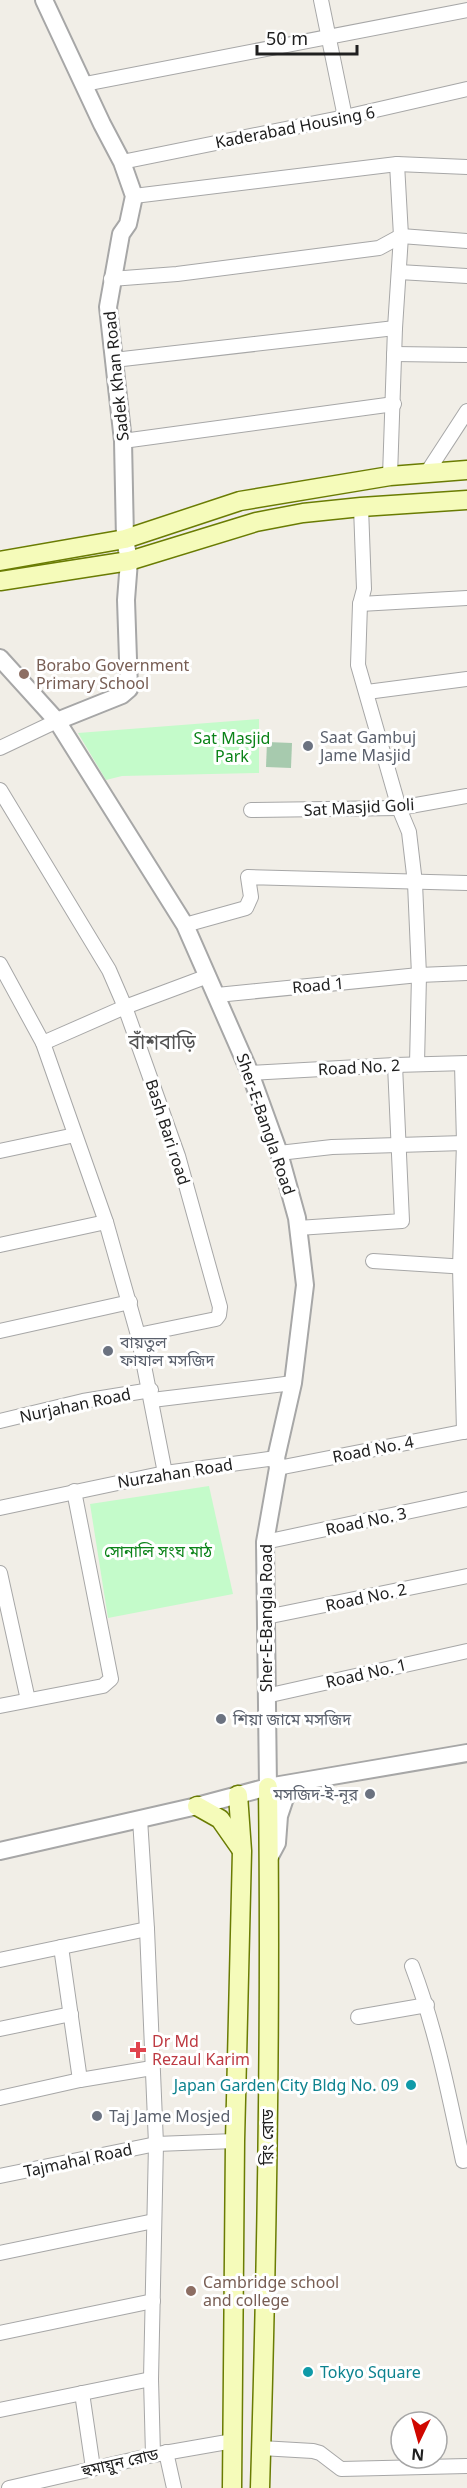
<svg xmlns="http://www.w3.org/2000/svg" width="467" height="2488" viewBox="0 0 467 2488" font-family="'Noto Sans','Noto Sans Bengali',sans-serif">
  <rect width="100%" height="100%" fill="#f1eee7"/>
  <path fill="#a7caae" d="M267,742L292,743L291,768L266,767Z"/>
  <g fill="#c4fbca">
    <path d="M259,719V773L122,776L106,780L78,733Z"/>
    <path d="M209,1486L233,1594L108,1618L90,1504Z"/>
  </g>
  <g fill="none" stroke-linecap="round" stroke-linejoin="round">
    <defs>
      <g id="minor">
        <path d="M321,0L345,117"/>
        <path d="M85,84L467,10"/>
        <path d="M122,162L345,117L467,89"/>
        <path d="M134,196L397,164L467,167"/>
        <path d="M399,272L467,276"/>
        <path d="M111,279L177,274L379,248L401,236L467,241"/>
        <path d="M394,354L467,355"/>
        <path d="M114,360L395,328"/>
        <path d="M123,441L394,404"/>
        <path d="M426,474L467,411"/>
        <path d="M390,476L395,328L401,236L397,164"/>
        <path d="M361,507L364,589L360,604L358,665L399,808L409,832L415,883L419,975L417,1064"/>
        <path d="M360,604L467,598"/>
        <path d="M367,692L467,679"/>
        <path d="M0,748L57,721"/>
        <path d="M0,790L109,970L125,1007L178,1156L220,1307L219,1315L216,1319L138,1335"/>
        <path d="M251,810L399,808L467,796"/>
        <path d="M185,925L246,908L251,897L248,877L467,883"/>
        <path d="M0,964L43,1043L106,1222L138,1335L165,1473"/>
        <path d="M217,995L419,975L467,973"/>
        <path d="M43,1043L125,1007L208,976"/>
        <path d="M462,1064L464,1143L460,1267L464,1432"/>
        <path d="M250,1073L395,1065L467,1063"/>
        <path d="M0,1151L75,1135"/>
        <path d="M279,1153L332,1147L464,1143"/>
        <path d="M298,1228L402,1221L395,1065"/>
        <path d="M0,1245L106,1222"/>
        <path d="M373,1261L467,1267"/>
        <path d="M0,1331L130,1302"/>
        <path d="M152,1400L293,1383"/>
        <path d="M0,1421L83,1401L151,1390"/>
        <path d="M278,1468L467,1431"/>
        <path d="M0,1508L165,1473L276,1458"/>
        <path d="M265,1542L467,1499"/>
        <path d="M0,1573L28,1700"/>
        <path d="M266,1617L467,1576"/>
        <path d="M266,1696L467,1651"/>
        <path d="M0,1706L103,1686L111,1679L74,1491"/>
        <path d="M140,1819L147,1929L156,2144L151,2379L153,2455"/>
        <path d="M61,1947L80,2080"/>
        <path d="M0,1960L147,1929"/>
        <path d="M412,1966C436,2029 449,2095 463,2161L467,2160"/>
        <path d="M358,2017L427,2005"/>
        <path d="M0,2029L71,2014"/>
        <path d="M0,2098L80,2080L152,2068"/>
        <path d="M0,2176L156,2144L235,2141"/>
        <path d="M0,2253L154,2221"/>
        <path d="M0,2333L153,2301"/>
        <path d="M82,2393L93,2468"/>
        <path d="M0,2410L151,2379"/>
        <path d="M261,2448L313,2451L320,2453L341,2469L467,2466"/>
        <path d="M166,2452L174,2488"/>
        <path d="M9,2488L153,2455L233,2441"/>
      </g>
      <g id="tertiary">
        <path d="M44,0L102,124L122,162L134,196L128,224L121,234L108,307L123,441L125,539L129,561L126,600L129,689L122,695L57,721"/>
        <path d="M0,658L57,721L185,925L250,1073L279,1153L297,1218L305,1285L293,1383L276,1458L278,1468L265,1542L268,1787"/>
        <path d="M0,1851L197,1806L268,1787L467,1753"/>
        <path d="M269,1858L277,1843L279,1816L285,1798L291,1792L308,1787"/>
      </g>
      <g id="secondary">
        <path d="M0,561L125,539L240,501L390,476L467,470"/>
        <path d="M0,581L129,561L256,522L303,513L361,507L467,500"/>
        <path d="M197,1806L220,1819L241,1849"/>
        <path d="M232,2488L235,2141L242,1851L238,1795"/>
        <path d="M260,2488C267,2254 271,2020 268,1787"/>
      </g>
    </defs>
    <use href="#minor" stroke="#a7a7a7" stroke-width="16"/>
    <use href="#tertiary" stroke="#a7a7a7" stroke-width="20"/>
    <use href="#secondary" stroke="#6a7c03" stroke-width="21"/>
    <use href="#minor" stroke="#fff" stroke-width="14"/>
    <use href="#tertiary" stroke="#fff" stroke-width="16"/>
    <use href="#secondary" stroke="#f5fbba" stroke-width="18"/>
  </g>
  <g fill="#8d6e63" stroke="#fff" stroke-width="2">
    <circle cx="24" cy="674" r="6"/>
    <circle cx="191" cy="2291" r="6"/>
  </g>
  <g fill="#6b7280" stroke="#fff" stroke-width="2">
    <circle cx="308" cy="746" r="6"/>
    <circle cx="108" cy="1351" r="6"/>
    <circle cx="221" cy="1719" r="6"/>
    <circle cx="370" cy="1794" r="6"/>
    <circle cx="97" cy="2116" r="6"/>
  </g>
  <path fill="#e0444e" stroke="#fff" stroke-width="2" d="M135 2041h6v6h6v6h-6v6h-6v-6h-6v-6h6z"/>
  <g fill="#0f9aa8" stroke="#fff" stroke-width="2">
    <circle cx="411" cy="2085" r="6"/>
    <circle cx="308" cy="2372" r="6"/>
  </g>
  <g text-anchor="middle" stroke-width="6" stroke-linejoin="round" paint-order="stroke">
    <g font-size="16" fill="#202020" stroke="#fff">
      <text transform="translate(295 127) rotate(-11)" y="6">Kaderabad Housing 6</text>
      <text transform="translate(116 376) rotate(-96)" y="6">Sadek Khan Road</text>
      <text transform="translate(359 807) rotate(-3)" y="6">Sat Masjid Goli</text>
      <text transform="translate(318 985) rotate(-5)" y="6">Road 1</text>
      <text transform="translate(359 1067) rotate(-3)" y="6">Road No. 2</text>
      <text transform="translate(266 1124) rotate(71)" y="6">Sher-E-Bangla Road</text>
      <text transform="translate(168 1132) rotate(72)" y="6">Bash Bari road</text>
      <text transform="translate(75 1405) rotate(-12)" y="6">Nurjahan Road</text>
      <text transform="translate(373 1449) rotate(-11)" y="6">Road No. 4</text>
      <text transform="translate(175 1473) rotate(-9)" y="6">Nurzahan Road</text>
      <text transform="translate(366 1521) rotate(-12)" y="6">Road No. 3</text>
      <text transform="translate(366 1597) rotate(-12)" y="6">Road No. 2</text>
      <text transform="translate(266 1618) rotate(-90)" y="6">Sher-E-Bangla Road</text>
      <text transform="translate(366 1673) rotate(-13)" y="6">Road No. 1</text>
      <text transform="translate(267 2137) rotate(-90)" y="6">রিং রোড</text>
      <text transform="translate(78 2160) rotate(-12)" y="6">Tajmahal Road</text>
      <text transform="translate(120 2462) rotate(-13)" y="6">হুমায়ুন রোড</text>
    </g>
    <g font-size="16" fill="#785e54" stroke="#fff" text-anchor="start">
      <text x="36" y="671">Borabo Government<tspan x="36" dy="18">Primary School</tspan></text>
      <text x="203" y="2288">Cambridge school<tspan x="203" dy="18">and college</tspan></text>
    </g>
    <g font-size="16" fill="#5b616d" stroke="#fff" text-anchor="start">
      <text x="320" y="743">Saat Gambuj<tspan x="320" dy="18">Jame Masjid</tspan></text>
      <text x="120" y="1348">বায়তুল<tspan x="120" dy="18">ফাযাল মসজিদ</tspan></text>
      <text x="233" y="1725">শিয়া জামে মসজিদ</text>
      <text x="358" y="1800" text-anchor="end">মসজিদ-ই-নূর</text>
      <text x="109" y="2122">Taj Jame Mosjed</text>
    </g>
    <g font-size="16" fill="#0a8318" stroke="#fff">
      <text x="232" y="744">Sat Masjid<tspan x="232" dy="18">Park</tspan></text>
      <text x="158" y="1557">সোনালি সংঘ মাঠ</text>
    </g>
    <g font-size="16" fill="#be3a42" stroke="#fff" text-anchor="start">
      <text x="152" y="2047">Dr Md<tspan x="152" dy="18">Rezaul Karim</tspan></text>
    </g>
    <g font-size="16" fill="#0d838f" stroke="#fff" text-anchor="end">
      <text x="399" y="2091">Japan Garden City Bldg No. 09</text>
      <text x="320" y="2378" text-anchor="start">Tokyo Square</text>
    </g>
    <g font-size="20" fill="#535353" stroke="#fff">
      <text x="162" y="1049">বাঁশবাড়ি</text>
    </g>
  </g>
  <g transform="translate(419 2440) rotate(185)"><circle r="28" fill="#ffffff" stroke="#a6a6a6" stroke-width="1.5"/>
  <path d="M0-4.5L10 22L0 15L-10 22Z" fill="#d00800"/>
  <text y="-9" font-size="16" font-weight="bold" text-anchor="middle" fill="#202020">N</text>
  </g>
  <path d="M257 45v9h100v-9" fill="none" stroke="#202020" stroke-width="3"/>
  <text x="266" y="45" font-size="18" fill="#202020" stroke="#ffffff" stroke-width="4.5" paint-order="stroke">50 m</text>
</svg>
